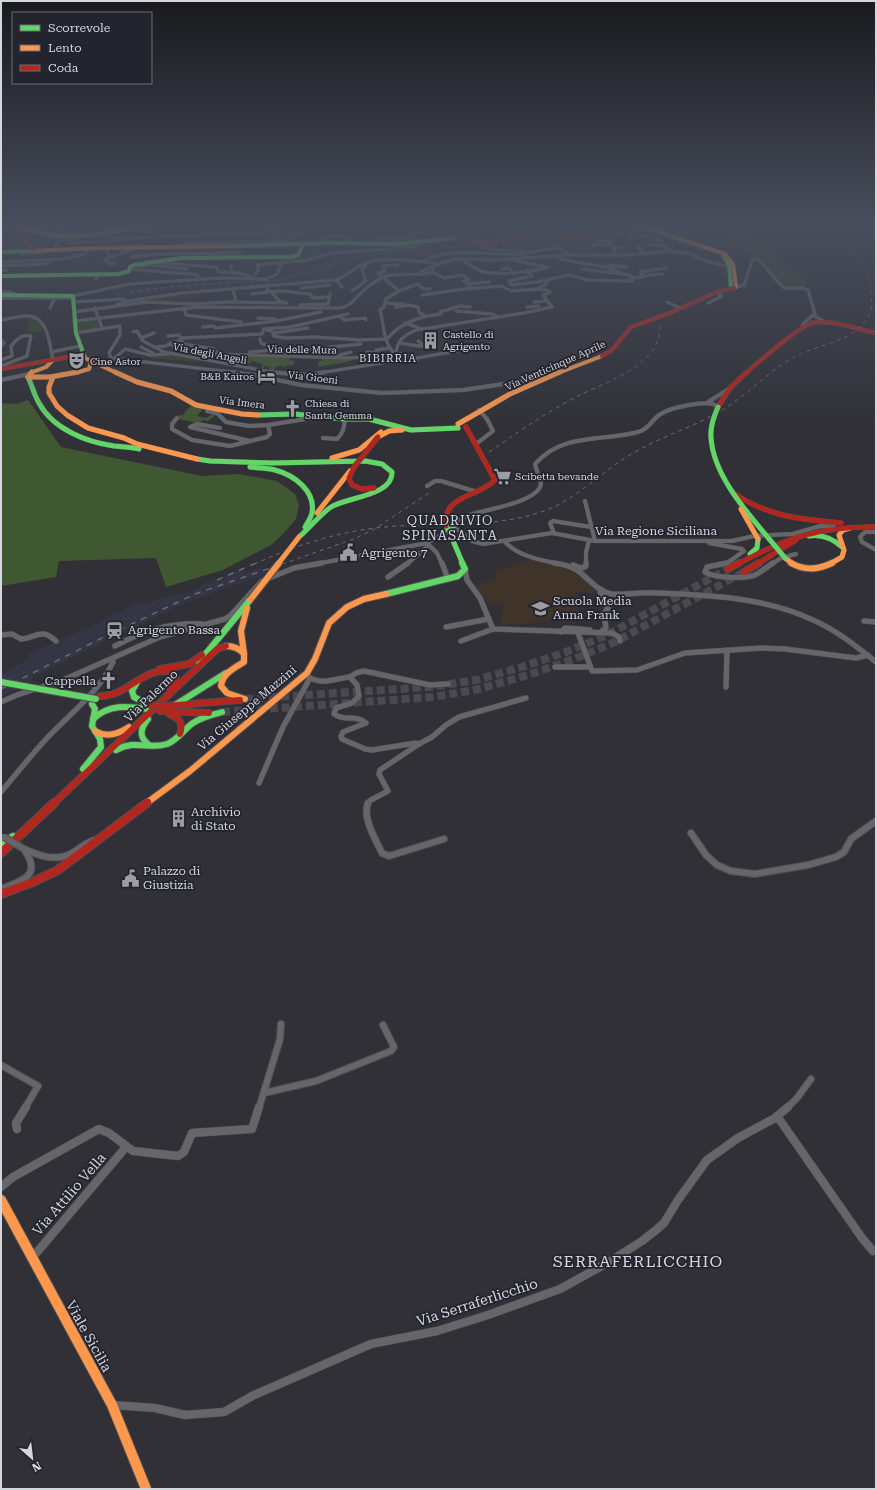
<svg xmlns="http://www.w3.org/2000/svg" width="877" height="1490" viewBox="0 0 877 1490" font-family="'Roboto Serif',serif">
  <rect width="100%" height="100%" fill="#303036"/>
  <g fill="#343545">
    <path d="M477,243L536,247L531,249L518,247L517,249H509L507,247L477,246L470,247L473,250L479,249L481,251L448,252L421,258L419,255L395,258V259L369,260L359,265H356L333,279L291,282L216,289L172,291L115,299L112,290L113,288L125,285L126,288L219,281L220,278L255,281L271,280L278,275L302,269L339,255L350,253L421,246H441Z"/>
    <path d="M262,567L266,574L185,603L34,676L30,683L1,697V674L29,659L26,655L100,622L115,613L121,612L136,602L145,604L168,596L188,592L242,568L246,573Z"/>
  </g>
  <g fill="#403329">
    <path d="M199,292L200,297L172,298L169,302L151,300L152,297Z"/>
    <path d="M534,559L543,563L571,569L592,585L591,587L596,590L595,593L575,592L579,613L577,615L527,624L495,625L501,623L502,609L504,605L488,603L475,586L496,578L494,572Z"/>
  </g>
  <g fill="#34462a">
    <path d="M1,222L6,223C12,229 14,236 14,243L1,246Z"/>
    <path d="M713,222H739L746,229H743L762,245H765L766,246L764,247L808,283L804,288H787L781,282H779L759,258L754,257L742,246L726,241L731,228L721,229L713,226Z"/>
    <path d="M563,238L576,242L583,240L589,241L590,243H587L591,244L588,245H592L594,248H592L593,250H583L584,254H573L570,252L577,251L576,247L569,245L550,246Z"/>
    <path d="M27,317L35,318L41,326L43,332L29,333Z"/>
    <path d="M96,319L99,328L78,331L77,322Z"/>
    <path d="M173,355L199,359L197,362L150,358L152,356Z"/>
  </g>
  <g fill="#405831">
    <path d="M238,356L290,358L289,360L295,361L293,365H287L286,367L277,366L272,371H268L270,367L265,366L263,368H261L263,364L252,361L246,366L235,364V361H234Z"/>
    <path d="M322,359H351L352,361L318,367L319,361H322Z"/>
    <path d="M28,400L61,447L202,476L239,474L277,481L295,494L299,506L296,519L283,534L271,545L223,570L166,587L156,558L59,561L56,577L1,586V403L17,404Z"/>
    <path d="M191,406L203,409L197,416L206,418L214,413L216,415L208,421L203,420L198,423L177,419L180,415H186L183,414Z"/>
  </g>
  <g fill="none" stroke-linecap="round" stroke-linejoin="round">
    <g stroke="#49494f" stroke-width="3" stroke-dasharray="3 1.5" stroke-linecap="butt">
      <path d="M593,273H596"/>
      <path d="M266,281L267,285"/>
    </g>
    <g stroke="#49494f" stroke-width="8" stroke-dasharray="8 4" stroke-linecap="butt">
      <path d="M245,699L430,687L476,680L522,667L566,652L605,636L728,569"/>
      <path d="M222,712L434,697L479,689L528,675L574,659L613,643L744,572"/>
    </g>
    <defs>
      <g id="street-far4">
        <path d="M20,222L26,227"/>
        <path d="M30,222L34,226L96,222"/>
        <path d="M468,222L493,227L498,225L499,222"/>
        <path d="M11,224L18,222"/>
        <path d="M317,226L330,224"/>
        <path d="M56,228V231L80,229L92,223"/>
        <path d="M731,228H733"/>
        <path d="M274,234L296,233"/>
        <path d="M203,236L204,232L212,229L297,225L322,222"/>
        <path d="M266,237L278,236"/>
        <path d="M378,239L414,237"/>
        <path d="M630,239L629,237L651,236L661,241L659,244"/>
        <path d="M416,240L414,234L436,222"/>
        <path d="M470,240L471,242L481,243L483,247L494,250L524,251"/>
        <path d="M287,241C294,230 312,229 323,227"/>
        <path d="M597,241H610"/>
        <path d="M71,243L122,240L121,239"/>
        <path d="M185,243L287,241"/>
        <path d="M324,244L322,237H351L350,243"/>
        <path d="M593,245H611L606,235"/>
        <path d="M647,245C658,244 664,244 672,252L688,253L703,260L734,268"/>
        <path d="M637,246L642,251"/>
        <path d="M108,247L107,251L110,257L139,247"/>
        <path d="M54,250L59,240C71,240 81,236 92,236C103,236 115,238 126,238C177,237 228,235 279,230L280,225"/>
        <path d="M21,254L44,253"/>
        <path d="M616,254L612,248L621,247"/>
        <path d="M560,256V259L609,268L620,272"/>
        <path d="M110,257L105,259L109,264L115,263"/>
        <path d="M131,257L158,254L241,253"/>
        <path d="M462,259C468,264 476,270 484,272C500,275 531,273 547,267"/>
        <path d="M516,261L543,266"/>
        <path d="M1,262L61,259L85,254L88,248"/>
        <path d="M422,262C451,245 487,256 519,254C532,253 544,249 556,248L562,249L569,255"/>
        <path d="M159,263L216,267L219,272L239,273L253,278"/>
        <path d="M398,265L383,266L385,271L378,273L399,291"/>
        <path d="M607,265L627,267"/>
        <path d="M1,266L46,264L50,262V260"/>
        <path d="M231,266L232,272"/>
        <path d="M139,267L148,265L187,269"/>
        <path d="M129,269L190,274L197,275L199,279"/>
        <path d="M502,269L509,268L513,272"/>
        <path d="M582,269L630,275"/>
        <path d="M527,270L532,276L509,281L511,285L537,282L569,275L588,280L633,281"/>
        <path d="M1,271L6,270"/>
        <path d="M421,272L441,263L457,259L495,260L569,255H627L672,251"/>
        <path d="M432,272L444,278L463,275L469,280L464,281L472,288"/>
        <path d="M255,274L258,271V265L307,260L332,253L415,247L420,244L419,241"/>
        <path d="M642,276L662,274"/>
        <path d="M629,278L643,277L640,272L666,268"/>
        <path d="M96,279L98,275"/>
        <path d="M336,280L342,287"/>
        <path d="M467,284L489,282"/>
        <path d="M267,286L268,292L282,291L310,294L313,298L329,297"/>
        <path d="M736,287L744,285L753,259H758C768,269 774,279 784,288H802L808,290L816,317L828,323"/>
        <path d="M302,288L330,285"/>
        <path d="M233,289L236,302"/>
        <path d="M271,291L279,301L283,302"/>
        <path d="M352,291L366,281L362,269L366,265"/>
        <path d="M1,292H11L16,295"/>
        <path d="M252,294L268,292"/>
        <path d="M422,295L464,289L501,286L512,291L525,290L536,289L547,284L545,282L549,280"/>
        <path d="M73,296L129,284L220,278L267,279L277,274L281,264"/>
        <path d="M1,298H74"/>
        <path d="M73,302L124,299"/>
        <path d="M534,302L547,301"/>
        <path d="M667,302L680,308"/>
        <path d="M385,303L403,304L396,305V307L409,305L418,307L419,312L425,316"/>
        <path d="M708,303L722,296L716,292"/>
        <path d="M116,305L127,301L183,293L336,280C347,276 355,267 365,263C385,257 419,260 439,264"/>
        <path d="M300,305L328,304L330,294"/>
        <path d="M527,307L539,306"/>
        <path d="M50,308L55,298"/>
        <path d="M95,308L102,328"/>
        <path d="M184,308L186,315L241,322"/>
        <path d="M456,311L492,314L499,317"/>
        <path d="M74,312L146,302L194,304L226,302L287,303"/>
        <path d="M340,316L344,320L365,318L366,320"/>
        <path d="M258,318L275,319"/>
        <path d="M1,320C10,319 20,315 29,316C48,317 50,346 53,360"/>
        <path d="M74,321L198,307L341,308C351,305 353,301 360,294C367,287 377,279 386,276C401,271 417,278 432,272L433,267"/>
        <path d="M405,323L422,329"/>
        <path d="M203,327L213,326L216,328L276,321L321,312"/>
        <path d="M803,328V324L814,314"/>
        <path d="M267,330L272,331L274,336L285,338L316,337L359,340L387,339"/>
        <path d="M133,332L137,331L143,341L164,352L277,373"/>
        <path d="M76,333L120,326V335L109,353L111,358L240,373"/>
        <path d="M274,333L308,328"/>
        <path d="M168,336L179,335L181,338L262,334L264,329L290,327L348,314"/>
        <path d="M141,338L154,333"/>
        <path d="M181,338L183,344L214,349L213,352H218"/>
        <path d="M260,339L261,343L268,346"/>
        <path d="M387,339C401,322 420,316 441,314L440,312L460,306L470,307"/>
        <path d="M1,340L4,343L1,346"/>
        <path d="M170,343L176,348L186,352L214,354L346,358L373,357L394,353"/>
        <path d="M399,343L426,347L418,341"/>
        <path d="M141,347L153,353"/>
        <path d="M154,347L165,346L181,340"/>
        <path d="M51,352L81,346"/>
        <path d="M285,352L361,344"/>
        <path d="M367,352L376,353"/>
        <path d="M396,352C398,339 405,335 416,330L524,313L552,307L543,295L550,292L547,290L536,289"/>
        <path d="M394,353C383,342 384,324 380,310L384,307L386,299L399,291L417,284L424,289H430"/>
        <path d="M396,353L417,358L468,349L487,348"/>
        <path d="M249,355L250,352L284,349L286,355"/>
        <path d="M336,356L351,352"/>
        <path d="M379,357L376,350L390,348"/>
        <path d="M114,359L125,349L150,355L168,354"/>
        <path d="M1,360L12,356L11,346C17,339 22,334 31,336L27,356L1,366"/>
        <path d="M319,373L388,362L414,361L417,360V358"/>
      </g>
      <g id="street-far3">
        <path d="M231,372L254,375L301,385L382,393L463,390L550,377"/>
        <path d="M267,372L309,375L325,372"/>
        <path d="M1,380L29,374"/>
        <path d="M708,402L729,389"/>
        <path d="M208,407L207,411L217,413L226,422L249,426L268,425L318,417"/>
        <path d="M177,418L172,424V429L192,440L230,446L267,437L270,434L268,425"/>
        <path d="M220,428L197,424L190,427L250,441"/>
        <path d="M323,438L337,439C343,434 344,427 345,419"/>
        <path d="M476,444L493,431L487,419L479,410"/>
        <path d="M427,486L435,481H441L477,492"/>
        <path d="M585,501L595,541"/>
        <path d="M452,525L453,523C459,519 466,516 473,514C488,509 538,502 541,484L535,464C564,432 601,442 638,432C648,430 652,420 659,415C669,408 709,398 718,407"/>
        <path d="M454,527L472,541L483,544L552,533L595,541H732L754,536L793,534L820,526L834,527"/>
        <path d="M876,532H865L860,537L862,542L876,550"/>
        <path d="M554,533L550,523L553,521L591,527"/>
        <path d="M504,541C518,556 539,560 559,564"/>
        <path d="M709,543L742,549L744,551L727,563L723,564"/>
        <path d="M429,545L437,553L442,564"/>
        <path d="M316,564L427,543L441,535L447,529"/>
        <path d="M407,564L429,545L427,543"/>
        <path d="M586,564V552L589,541"/>
        <path d="M772,564L781,558L796,554"/>
      </g>
      <g id="street-far2">
        <path d="M442,563L448,579"/>
        <path d="M554,563C562,564 570,566 577,570C588,578 598,592 612,594C626,595 640,592 655,593C707,595 765,597 813,620C836,630 856,646 876,662"/>
        <path d="M727,563L707,567L705,572C714,578 745,579 755,575C761,572 768,566 773,563"/>
        <path d="M573,565L582,568L586,566V563"/>
        <path d="M465,569L467,580L480,598L493,629L612,633L619,637L620,641"/>
        <path d="M388,577L408,563"/>
        <path d="M601,589L600,592L608,608L604,614L606,628L602,631"/>
        <path d="M864,621L876,622"/>
        <path d="M446,627L489,619"/>
        <path d="M561,632L565,628L590,630"/>
        <path d="M578,633L592,671L637,670L685,653L762,648L785,649L856,658L868,655"/>
        <path d="M1,635L12,634L21,639C36,638 41,627 56,641"/>
        <path d="M461,641L493,629"/>
        <path d="M115,646C143,631 170,622 202,624"/>
        <path d="M555,667H590"/>
        <path d="M309,677C323,686 335,678 350,677"/>
        <path d="M350,677L357,685L359,696L352,703L336,708L334,714C344,722 356,714 366,723L343,732L341,736L342,739L365,749L372,750L416,743L419,744L380,770L379,774L388,791L371,800L367,804"/>
        <path d="M350,677L356,673L364,671L430,685L448,684"/>
        <path d="M726,687L727,650"/>
        <path d="M1,702L17,695L63,680L160,637L225,619L230,616L262,581L294,568L322,563"/>
        <path d="M419,744L432,737L446,725L459,717L526,698"/>
        <path d="M259,783L283,727L310,678"/>
        <path d="M1,792C17,773 32,754 49,736C72,712 99,692 113,662L112,659"/>
      </g>
      <g id="street-far1">
        <path d="M368,803C362,818 376,840 382,853L389,856L444,839"/>
        <path d="M691,833L706,855L717,865L731,871L755,874L808,865L836,857L844,852L851,839L876,821"/>
        <path d="M24,849C42,857 59,863 77,850C83,846 88,841 96,840"/>
        <path d="M1,889C22,881 42,876 25,851"/>
        <path d="M1,1065L38,1086L25,1108"/>
        <path d="M264,1093L316,1081L391,1051L394,1047L383,1025"/>
        <path d="M259,1108L280,1039L281,1024"/>
        <path d="M787,1108L797,1098L811,1079"/>
      </g>
      <g id="street">
        <path d="M777,1116L862,1238L873,1251"/>
        <path d="M17,1129L16,1123L26,1107"/>
        <path d="M1,1187L13,1177L99,1129L109,1133L133,1151L178,1156L184,1152L192,1133L252,1129L259,1107"/>
        <path d="M32,1258L126,1147"/>
        <path d="M112,1405L155,1408L185,1415L224,1412L254,1395L371,1344L437,1331L488,1315L560,1289L609,1262L642,1241L656,1230L664,1223L678,1200L707,1160L738,1138L775,1118L788,1107"/>
      </g>
      <g id="fast-far3">
        <path d="M583,222L600,225"/>
        <path d="M235,246L330,243L395,244L457,238"/>
        <path d="M1,252L28,251"/>
        <path d="M723,256L729,265L731,287"/>
        <path d="M1,276L119,274L129,271L130,267L134,265L181,258L292,257L298,255L302,246"/>
        <path d="M1,295L73,296L76,333L85,358"/>
      </g>
      <g id="fast-far2">
        <path d="M28,377C32,385 34,395 39,403C53,429 86,442 114,446C123,447 131,447 139,449"/>
        <path d="M258,415L294,414L345,419H369L411,430L458,428"/>
        <path d="M197,459L210,461L273,463L365,461L382,464L392,472C393,496 347,497 331,507C322,513 308,529 299,537"/>
        <path d="M250,467C258,468 267,468 275,470C294,475 316,491 312,513C311,518 307,523 305,527"/>
        <circle cx="450" cy="527" r="3"/>
        <path d="M448,529L463,564"/>
        <path d="M809,536C822,534 832,538 842,547"/>
        <path d="M750,554L757,548L758,539"/>
      </g>
      <g id="fast-far1">
        <path d="M386,594L458,576L465,569L462,563"/>
        <path d="M199,662L250,600"/>
        <path d="M137,682L132,691L134,697L149,705"/>
        <path d="M175,705L226,673"/>
        <path d="M93,719C109,704 127,706 147,709"/>
        <path d="M148,719C141,728 138,736 148,744"/>
        <path d="M116,750C136,739 149,750 167,744C178,740 184,729 193,723C202,717 212,715 222,712"/>
        <path d="M83,769L101,747L100,739L92,726L95,709L92,704"/>
      </g>
      <path id="fast" d="M1,845L13,837"/>
      <g id="slow-far3">
        <path d="M596,222L646,228L725,254L733,264L736,287"/>
        <path d="M847,222H864"/>
        <path d="M16,229L53,234"/>
        <path d="M30,251L99,248L235,246"/>
        <path d="M76,357L85,358L117,373"/>
        <path d="M30,373L46,367L53,360"/>
        <path d="M75,373L89,369L91,362"/>
        <path d="M558,373L602,356"/>
      </g>
      <g id="slow-far2">
        <path d="M115,372L137,382L171,391L196,405L242,414L258,415"/>
        <path d="M28,377H50L78,372"/>
        <path d="M28,377L32,372"/>
        <path d="M53,377L49,387V393L57,406L67,415L88,428L124,438L137,444L197,459"/>
        <path d="M458,424L510,394L560,372"/>
        <path d="M378,437L389,431L402,430"/>
        <path d="M332,458L359,450L381,432"/>
        <path d="M317,513L350,471"/>
        <path d="M785,558L793,564"/>
        <path d="M830,564L842,557L844,550L839,535L843,530L850,528"/>
      </g>
      <g id="slow-far1">
        <path d="M791,563C805,571 818,570 832,563"/>
        <path d="M226,646C234,646 239,648 244,654V662C234,668 222,674 221,686L227,693L245,699"/>
        <path d="M244,654L241,631L247,608"/>
        <path d="M95,731C107,738 118,734 129,727"/>
        <path d="M148,802L190,771L307,673L315,659L329,623L347,607L364,599L386,594"/>
      </g>
      <path id="slow" d="M1,1200L112,1405L146,1489"/>
      <g id="jam-far3">
        <path d="M9,222L33,249"/>
        <path d="M457,238L488,242L543,235L573,237L619,234L641,230L642,229L640,227"/>
        <path d="M602,356L612,350L631,327L670,313L719,291L734,288"/>
        <path d="M1,369L80,355"/>
        <path d="M746,373C756,364 801,325 812,323C832,319 856,329 876,333"/>
      </g>
      <g id="jam-far2">
        <path d="M718,407L730,388L747,372"/>
        <path d="M354,467L349,478L352,485L362,489L374,488"/>
        <path d="M735,494C769,517 801,519 841,523"/>
        <path d="M446,526C442,495 479,497 495,480L466,427"/>
        <path d="M738,564C785,538 821,526 876,527"/>
        <path d="M757,564L796,540"/>
      </g>
      <g id="jam-far1">
        <path d="M728,569L739,563"/>
        <path d="M744,572L759,563"/>
        <path d="M160,669L189,664L202,655"/>
        <path d="M100,696C130,696 143,665 173,672L176,679L170,688"/>
        <path d="M165,706L240,700"/>
        <path d="M160,711L209,713"/>
        <path d="M169,714C179,718 184,723 180,734"/>
        <path d="M53,804L217,649L226,646"/>
        <path d="M145,804L148,802"/>
      </g>
      <g id="jam">
        <path d="M1,853L54,803"/>
        <path d="M1,894L33,882L58,870L147,803"/>
      </g>
    </defs>
    <use href="#street-far4" stroke="#4e4e54" stroke-width="3.5"/>
    <use href="#street-far3" stroke="#4e4e54" stroke-width="4.5"/>
    <use href="#street-far2" stroke="#4e4e54" stroke-width="6"/>
    <use href="#street-far1" stroke="#4e4e54" stroke-width="8"/>
    <use href="#street" stroke="#4e4e54" stroke-width="9"/>
    <use href="#fast-far3" stroke="#4e4e54" stroke-width="4.5"/>
    <use href="#fast-far2" stroke="#4e4e54" stroke-width="5.5"/>
    <use href="#fast-far1" stroke="#4e4e54" stroke-width="8"/>
    <use href="#fast" stroke="#4e4e54" stroke-width="10"/>
    <use href="#slow-far3" stroke="#4e4e54" stroke-width="4.5"/>
    <use href="#slow-far2" stroke="#4e4e54" stroke-width="5.5"/>
    <use href="#slow-far1" stroke="#4e4e54" stroke-width="8"/>
    <use href="#slow" stroke="#4e4e54" stroke-width="12"/>
    <use href="#jam-far3" stroke="#4e4e54" stroke-width="4.5"/>
    <use href="#jam-far2" stroke="#4e4e54" stroke-width="5.5"/>
    <use href="#jam-far1" stroke="#4e4e54" stroke-width="8"/>
    <use href="#jam" stroke="#4e4e54" stroke-width="10"/>
    <use href="#street-far4" stroke="#66666a" stroke-width="3"/>
    <use href="#street-far3" stroke="#66666a" stroke-width="4"/>
    <use href="#street-far2" stroke="#66666a" stroke-width="5"/>
    <use href="#street-far1" stroke="#66666a" stroke-width="6"/>
    <use href="#street" stroke="#66666a" stroke-width="8"/>
    <use href="#fast-far3" stroke="#63d668" stroke-width="4"/>
    <use href="#fast-far2" stroke="#63d668" stroke-width="5"/>
    <use href="#fast-far1" stroke="#63d668" stroke-width="6"/>
    <use href="#fast" stroke="#63d668" stroke-width="8"/>
    <use href="#slow-far3" stroke="#ff974d" stroke-width="4"/>
    <use href="#slow-far2" stroke="#ff974d" stroke-width="5"/>
    <use href="#slow-far1" stroke="#ff974d" stroke-width="6"/>
    <use href="#slow" stroke="#ff974d" stroke-width="10"/>
    <use href="#jam-far3" stroke="#b3261e" stroke-width="4"/>
    <use href="#jam-far2" stroke="#b3261e" stroke-width="5"/>
    <use href="#jam-far1" stroke="#b3261e" stroke-width="6"/>
    <use href="#jam" stroke="#b3261e" stroke-width="8"/>
    <g stroke="#6b6b6f" stroke-width="1" stroke-dasharray="4 4" stroke-linecap="butt">
      <path d="M130,292L189,285L277,280L312,271L345,259L368,255L483,245L536,247"/>
      <path d="M489,452C517,433 544,414 574,398C599,385 627,377 648,356C657,347 660,336 660,323"/>
      <path d="M494,522C516,519 538,515 558,505C586,490 608,467 635,452C666,434 701,425 730,405C753,389 772,369 796,356C821,343 861,341 871,310C877,259 839,239 801,222"/>
      <path d="M254,564C316,537 361,525 429,525"/>
      <path d="M282,564L354,539L373,530L429,493"/>
    </g>
    <g stroke="#6b6b6f" stroke-width="1.5" stroke-dasharray="6 6" stroke-linecap="butt">
      <path d="M217,580L256,563"/>
      <path d="M1,689L100,639L195,594L285,563"/>
    </g>
    <defs>
      <path id="street-bridge" d="M4,837L24,849"/>
      <path id="fast-bridge-far1" d="M718,407C714,416 710,427 711,437C713,481 759,525 785,558"/>
      <path id="fast-bridge" d="M1,682L96,699"/>
      <path id="slow-bridge-far2" d="M51,236L88,235L138,228L212,222"/>
      <g id="slow-bridge-far1">
        <path d="M741,509L758,539"/>
        <path d="M278,564L299,537"/>
      </g>
      <path id="slow-bridge" d="M250,600L279,563"/>
      <path id="jam-bridge-far1" d="M354,467L378,437"/>
      <path id="jam-bridge" d="M149,705L165,706"/>
    </defs>
    <use href="#street-bridge" stroke="#4e4e54" stroke-width="8" stroke-linecap="butt"/>
    <use href="#fast-bridge-far1" stroke="#4e4e54" stroke-width="5.5" stroke-linecap="butt"/>
    <use href="#fast-bridge" stroke="#4e4e54" stroke-width="8" stroke-linecap="butt"/>
    <use href="#slow-bridge-far2" stroke="#4e4e54" stroke-width="4.5" stroke-linecap="butt"/>
    <use href="#slow-bridge-far1" stroke="#4e4e54" stroke-width="5.5" stroke-linecap="butt"/>
    <use href="#slow-bridge" stroke="#4e4e54" stroke-width="8" stroke-linecap="butt"/>
    <use href="#jam-bridge-far1" stroke="#4e4e54" stroke-width="5.5" stroke-linecap="butt"/>
    <use href="#jam-bridge" stroke="#4e4e54" stroke-width="8" stroke-linecap="butt"/>
    <use href="#street-bridge" stroke="#66666a" stroke-width="6"/>
    <use href="#fast-bridge-far1" stroke="#63d668" stroke-width="5"/>
    <use href="#fast-bridge" stroke="#63d668" stroke-width="6"/>
    <use href="#slow-bridge-far2" stroke="#ff974d" stroke-width="4"/>
    <use href="#slow-bridge-far1" stroke="#ff974d" stroke-width="5"/>
    <use href="#slow-bridge" stroke="#ff974d" stroke-width="6"/>
    <use href="#jam-bridge-far1" stroke="#b3261e" stroke-width="5"/>
    <use href="#jam-bridge" stroke="#b3261e" stroke-width="6"/>
  </g>
  <linearGradient id="sky" x2="0" y2="1"><stop stop-color="#1a1a1e"/><stop offset="0.52" stop-color="#484e5d"/><stop offset="1" stop-color="#484e5d" stop-opacity="0"/></linearGradient>
  <rect width="877" height="431" fill="url(#sky)"/>
  <defs>
    <symbol id="building-bare" viewBox="-9 -9 18 18"><path d="M-4-6H4V6H1V3H-1V6H-4ZM-2.5-4.3h1.7v1.8h-1.7ZM.8-4.3h1.7v1.8H.8ZM-2.5-1h1.7V.8h-1.7ZM.8-1h1.7V.8H.8Z" fill="#9c9da3" stroke="#23242e" stroke-width="2.5" paint-order="stroke"/></symbol>
    <symbol id="theatre-bare" viewBox="-9 -9 18 18"><path d="M-5-5.5Q0-4 5-5.5V0Q5 5 0 6Q-5 5-5 0ZM-3.3-2.5H-1v1.5H-3.3ZM1-2.5H3.3v1.5H1ZM-2.8 1Q0 5.5 2.8 1Z" fill="#9c9da3" stroke="#23242e" stroke-width="2.5" paint-order="stroke"/></symbol>
    <symbol id="hotel-bare" viewBox="-9 -9 18 18"><path d="M-6-4.5h1.5V1H6V5H4.5V3h-9V5H-6ZM-4 0a1.8 1.8 0 1 1 3.6 0ZM.5 0V-2.5h3Q6-2.5 6 0Z" fill="#9c9da3" stroke="#23242e" stroke-width="2.5" paint-order="stroke"/></symbol>
    <symbol id="church-bare" viewBox="-9 -9 18 18"><path d="M-1.2-6h2.4v3.5h3.3v2.4h-3.3V6h-2.4V-.1h-3.3v-2.4h3.3Z" fill="#9c9da3" stroke="#23242e" stroke-width="2.5" paint-order="stroke"/></symbol>
    <symbol id="supermarket-bare" viewBox="-9 -9 18 18"><path d="M-6-5.5h2.5l.6 2H6L4.5 2H-2.5L-4.4-4H-6ZM-1.5 3.2a1.3 1.3 0 1 0 .1 0ZM3 3.2a1.3 1.3 0 1 0 .1 0Z" fill="#9c9da3" stroke="#23242e" stroke-width="2.5" paint-order="stroke"/></symbol>
    <symbol id="civic-bare" viewBox="-9 -9 18 18"><path d="M-.6-6.5H3V-4.5H.6V-3L4-1V1h2V6H-6V1h2V-1L-.6-3ZM-1.2 2.5V6h2.4V2.5Z" fill="#9c9da3" stroke="#23242e" stroke-width="2.5" paint-order="stroke"/></symbol>
    <symbol id="school-bare" viewBox="-9 -9 18 18"><path d="M0-5L7-2L0 1L-7-2ZM-4 1L0 2.5L4 1V4Q0 6-4 4Z" fill="#9c9da3" stroke="#23242e" stroke-width="2.5" paint-order="stroke"/></symbol>
    <symbol id="station-bare" viewBox="-9 -9 18 18"><path d="M-3-6H3Q5-6 5-4V2Q5 4 3 4L4.5 6H3L1.5 4h-3L-3 6H-4.5L-3 4Q-5 4-5 2V-4Q-5-6-3-6ZM-3.5-4v3h7v-3ZM-3.5 1v1.5H-2V1ZM2 1v1.5H3.5V1Z" fill="#9c9da3" stroke="#23242e" stroke-width="2.5" paint-order="stroke"/></symbol>
  </defs>
  <g fill-rule="evenodd">
    <use href="#building-bare" x="418" y="328" width="25" height="25"/>
    <use href="#theatre-bare" x="64" y="348" width="25" height="25"/>
    <use href="#hotel-bare" x="254" y="364" width="25" height="25"/>
    <use href="#church-bare" x="280" y="396" width="25" height="25"/>
    <use href="#supermarket-bare" x="490" y="464" width="25" height="25"/>
    <use href="#civic-bare" x="336" y="540" width="25" height="25"/>
    <use href="#school-bare" x="528" y="596" width="25" height="25"/>
    <use href="#station-bare" x="102" y="618" width="25" height="25"/>
    <use href="#church-bare" x="96" y="668" width="25" height="25"/>
    <use href="#building-bare" x="166" y="806" width="25" height="25"/>
    <use href="#civic-bare" x="118" y="866" width="25" height="25"/>
  </g>
  <g text-anchor="middle" stroke-width="3.5" stroke-linejoin="round" paint-order="stroke">
    <g font-size="10" fill="#d6d7de" stroke="#23242e" text-anchor="start">
      <text x="443" y="338">Castello di<tspan x="443" dy="12">Agrigento</tspan></text>
      <text x="90" y="365">Cine Astor</text>
      <text x="254" y="380" text-anchor="end">B&amp;B Kairos</text>
      <text x="305" y="407">Chiesa di<tspan x="305" dy="12">Santa Gemma</tspan></text>
      <text x="515" y="480">Scibetta bevande</text>
    </g>
    <g font-size="10" fill="#d6d7de" stroke="#23242e">
      <text transform="translate(302 349) rotate(1)" y="4">Via delle Mura</text>
      <text transform="translate(210 353) rotate(11)" y="4">Via degli Angeli</text>
      <text transform="translate(555 365) rotate(-24)" y="4">Via Venticinque Aprile</text>
      <text transform="translate(313 377) rotate(7)" y="4">Via Gioeni</text>
      <text transform="translate(242 402) rotate(7)" y="4">Via Imera</text>
    </g>
    <g font-size="11" letter-spacing="1" fill="#d6d7de" stroke="#23242e">
      <text x="388" y="362">BIBIRRIA</text>
    </g>
    <g font-size="12" fill="#d6d7de" stroke="#23242e">
      <text x="656" y="535">Via Regione Siciliana</text>
      <text transform="translate(151 696) rotate(-44)" y="4">Via Palermo</text>
      <text transform="translate(247 708) rotate(-40)" y="4">Via Giuseppe Mazzini</text>
    </g>
    <g font-size="12" fill="#d6d7de" stroke="#23242e" text-anchor="start">
      <text x="361" y="557">Agrigento 7</text>
      <text x="553" y="605">Scuola Media<tspan x="553" dy="14">Anna Frank</tspan></text>
      <text x="128" y="634">Agrigento Bassa</text>
      <text x="96" y="685" text-anchor="end">Cappella</text>
      <text x="191" y="816">Archivio<tspan x="191" dy="14">di Stato</tspan></text>
      <text x="143" y="875">Palazzo di<tspan x="143" dy="14">Giustizia</tspan></text>
    </g>
    <g font-size="13" letter-spacing="1" fill="#d6d7de" stroke="#23242e">
      <text x="450" y="525">QUADRIVIO<tspan x="450" dy="15">SPINASANTA</tspan></text>
    </g>
    <g font-size="14" fill="#d6d7de" stroke="#23242e">
      <text transform="translate(69 1194) rotate(-49)" y="5">Via Attilio Vella</text>
      <text transform="translate(477 1302) rotate(-18)" y="5">Via Serraferlicchio</text>
      <text transform="translate(89 1336) rotate(61)" y="5">Viale Sicilia</text>
    </g>
    <g font-size="16" letter-spacing="1" fill="#d6d7de" stroke="#23242e">
      <text x="638" y="1267">SERRAFERLICCHIO</text>
    </g>
  </g>
  <rect width="877" height="1490" fill="none" stroke="#d6d7de" stroke-width="4"/>
  <rect x="12" y="12" width="140" height="72" fill="#23242e" stroke="#6b6c74"/>
  <rect x="20" y="25" width="20" height="6" fill="#63d668" stroke="#6b6c74"/>
  <text x="48" y="32" font-size="12" fill="#d6d7de">Scorrevole</text>
  <rect x="20" y="45" width="20" height="6" fill="#ff974d" stroke="#6b6c74"/>
  <text x="48" y="52" font-size="12" fill="#d6d7de">Lento</text>
  <rect x="20" y="65" width="20" height="6" fill="#b3261e" stroke="#6b6c74"/>
  <text x="48" y="72" font-size="12" fill="#d6d7de">Coda</text>
  <g transform="translate(32 1458) rotate(152)" stroke="#23242e" stroke-width="3" paint-order="stroke">
  <path d="M0-3L7 15L0 10L-7 15Z" fill="#d6d7de"/>
  <text y="-6" font-size="11" font-weight="bold" text-anchor="middle" fill="#d6d7de">N</text>
  </g>
</svg>
